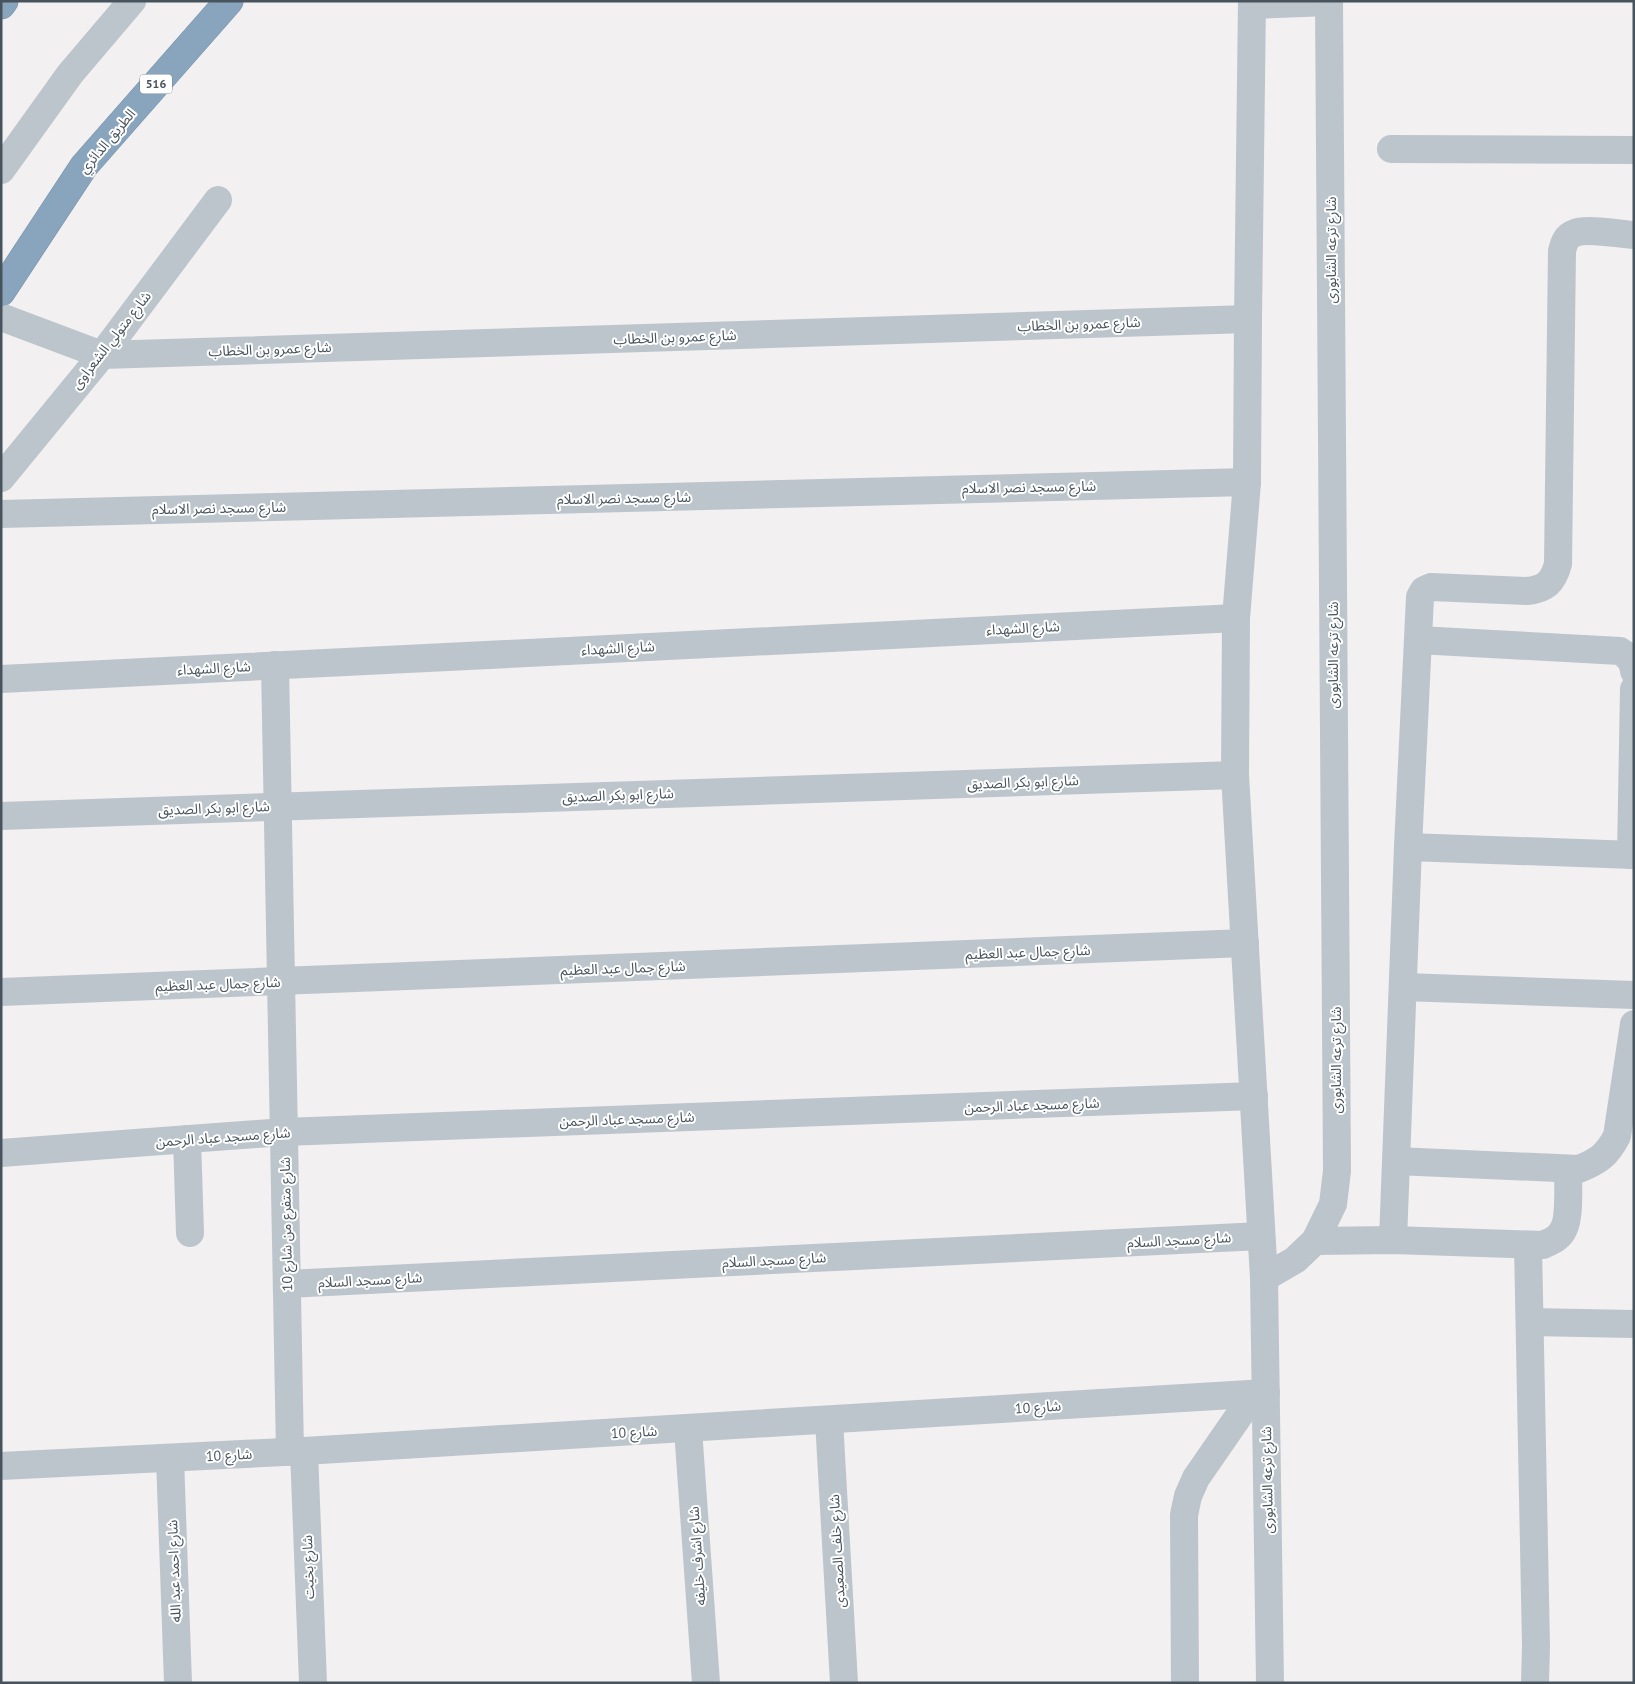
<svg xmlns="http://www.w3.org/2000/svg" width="1635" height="1684" viewBox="0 0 1635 1684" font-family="'PT Sans','Noto Sans Arabic',sans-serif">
  <rect width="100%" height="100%" fill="#f2f0f0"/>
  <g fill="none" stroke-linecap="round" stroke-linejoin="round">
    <defs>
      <g id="highway">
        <path d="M1,5L4,1"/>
        <path d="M1,292L84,166L229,1"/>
      </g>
    </defs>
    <use href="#highway" stroke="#7490a8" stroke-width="29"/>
    <g stroke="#bcc5cc" stroke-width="28">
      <path d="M1252,1L1248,319L1247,482L1236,618L1235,775L1264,1278L1270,1683"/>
      <path d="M1252,5L1329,2"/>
      <path d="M1391,149L1634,150"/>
      <path d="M1,170L70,74L132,1"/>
      <path d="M1,317L102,355L1248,319"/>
      <path d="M1,478L102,355L218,200"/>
      <path d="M1,514L1247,482"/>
      <path d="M1418,640L1620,651C1628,656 1633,661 1634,671"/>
      <path d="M275,665L290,1452"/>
      <path d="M1,679L1236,618"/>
      <path d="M1,816L1235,775"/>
      <path d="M1408,847L1634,855"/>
      <path d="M1631,855L1634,689"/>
      <path d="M1403,987L1634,995"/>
      <path d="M1,992L1245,943"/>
      <path d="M187,1139L190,1233"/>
      <path d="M1,1153L284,1132L1254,1096"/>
      <path d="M1396,1161L1579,1169C1599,1161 1607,1155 1617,1136L1634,1024"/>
      <path d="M1393,1240L1408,847L1420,597L1424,590L1431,587L1527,591C1546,589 1553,582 1558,564L1562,251C1564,243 1566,236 1575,233C1586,228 1620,234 1634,235"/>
      <path d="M1315,1241L1393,1240L1543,1245C1552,1241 1560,1238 1564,1228C1570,1216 1568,1183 1568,1169"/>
      <path d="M1528,1246L1536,1646L1535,1683"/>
      <path d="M1264,1278L1295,1260L1315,1241L1333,1204L1337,1171L1329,1"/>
      <path d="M287,1284L1261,1236"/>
      <path d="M1530,1322L1634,1324"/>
      <path d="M829,1420L844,1683"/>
      <path d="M688,1429L706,1683"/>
      <path d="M304,1451L313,1683"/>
      <path d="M170,1458L178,1683"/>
      <path d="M1,1466L304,1451L1266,1393"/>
      <path d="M1185,1683L1184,1515L1188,1496L1196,1478L1254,1394"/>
    </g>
    <use href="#highway" stroke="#89a5bd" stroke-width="28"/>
  </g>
  <g text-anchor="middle" stroke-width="4" stroke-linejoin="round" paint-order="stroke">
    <rect fill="#fff" stroke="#7f878e" stroke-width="1" x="140" y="74.5" width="32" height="19" rx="4"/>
    <g font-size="12" font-weight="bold" fill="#48545d">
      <text x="156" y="88">516</text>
    </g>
    <g font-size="14" fill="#48545d" stroke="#fff">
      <text transform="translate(107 141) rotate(-50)" y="5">الطريق الدائري</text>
      <text transform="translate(1331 250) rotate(-90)" y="5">شارع ترعه الشابورى</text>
      <text transform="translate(1079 324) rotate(-2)" y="5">شارع عمرو بن الخطاب</text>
      <text transform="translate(675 337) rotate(-2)" y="5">شارع عمرو بن الخطاب</text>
      <text transform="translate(111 340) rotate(-52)" y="5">شارع متولي الشعراوى</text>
      <text transform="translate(270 349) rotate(-2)" y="5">شارع عمرو بن الخطاب</text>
      <text transform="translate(1029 487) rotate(-1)" y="5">شارع مسجد نصر الاسلام</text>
      <text transform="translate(624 498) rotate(-1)" y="5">شارع مسجد نصر الاسلام</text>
      <text transform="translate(219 508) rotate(-1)" y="5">شارع مسجد نصر الاسلام</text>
      <text transform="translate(1023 628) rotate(-3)" y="5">شارع الشهداء</text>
      <text transform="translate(618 648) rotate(-3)" y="5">شارع الشهداء</text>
      <text transform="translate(1333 655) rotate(-90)" y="5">شارع ترعه الشابورى</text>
      <text transform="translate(214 668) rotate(-3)" y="5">شارع الشهداء</text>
      <text transform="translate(1023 782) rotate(-2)" y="5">شارع ابو بكر الصديق</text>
      <text transform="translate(618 795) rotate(-2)" y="5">شارع ابو بكر الصديق</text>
      <text transform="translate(214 808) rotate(-2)" y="5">شارع ابو بكر الصديق</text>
      <text transform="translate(1028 952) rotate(-2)" y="5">شارع جمال عبد العظيم</text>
      <text transform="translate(623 968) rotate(-2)" y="5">شارع جمال عبد العظيم</text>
      <text transform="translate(218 984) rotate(-2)" y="5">شارع جمال عبد العظيم</text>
      <text transform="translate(1336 1060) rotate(-90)" y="5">شارع ترعه الشابورى</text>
      <text transform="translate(1032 1105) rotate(-2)" y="5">شارع مسجد عباد الرحمن</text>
      <text transform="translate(627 1119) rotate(-2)" y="5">شارع مسجد عباد الرحمن</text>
      <text transform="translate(223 1137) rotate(-4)" y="5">شارع مسجد عباد الرحمن</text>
      <text transform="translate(286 1224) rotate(-91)" y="5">شارع متفرع من شارع 10</text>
      <text transform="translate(1179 1240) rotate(-3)" y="5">شارع مسجد السلام</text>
      <text transform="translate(774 1260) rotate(-3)" y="5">شارع مسجد السلام</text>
      <text transform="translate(370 1280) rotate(-3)" y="5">شارع مسجد السلام</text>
      <text transform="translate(1038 1407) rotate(-4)" y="5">شارع 10</text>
      <text transform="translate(634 1432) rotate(-3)" y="5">شارع 10</text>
      <text transform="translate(229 1455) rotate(-3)" y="5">شارع 10</text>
      <text transform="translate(1267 1480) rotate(-91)" y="5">شارع ترعه الشابورى</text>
      <text transform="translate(837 1551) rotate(-93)" y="5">شارع خلف الصعيدى</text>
      <text transform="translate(697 1556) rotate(-94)" y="5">شارع اشرف خليفه</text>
      <text transform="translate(308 1567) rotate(-92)" y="5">شارع بخيت</text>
      <text transform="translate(174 1571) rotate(-92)" y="5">شارع احمد عبد الله</text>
    </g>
  </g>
  <rect width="1635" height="1684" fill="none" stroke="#48545d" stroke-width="5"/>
</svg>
